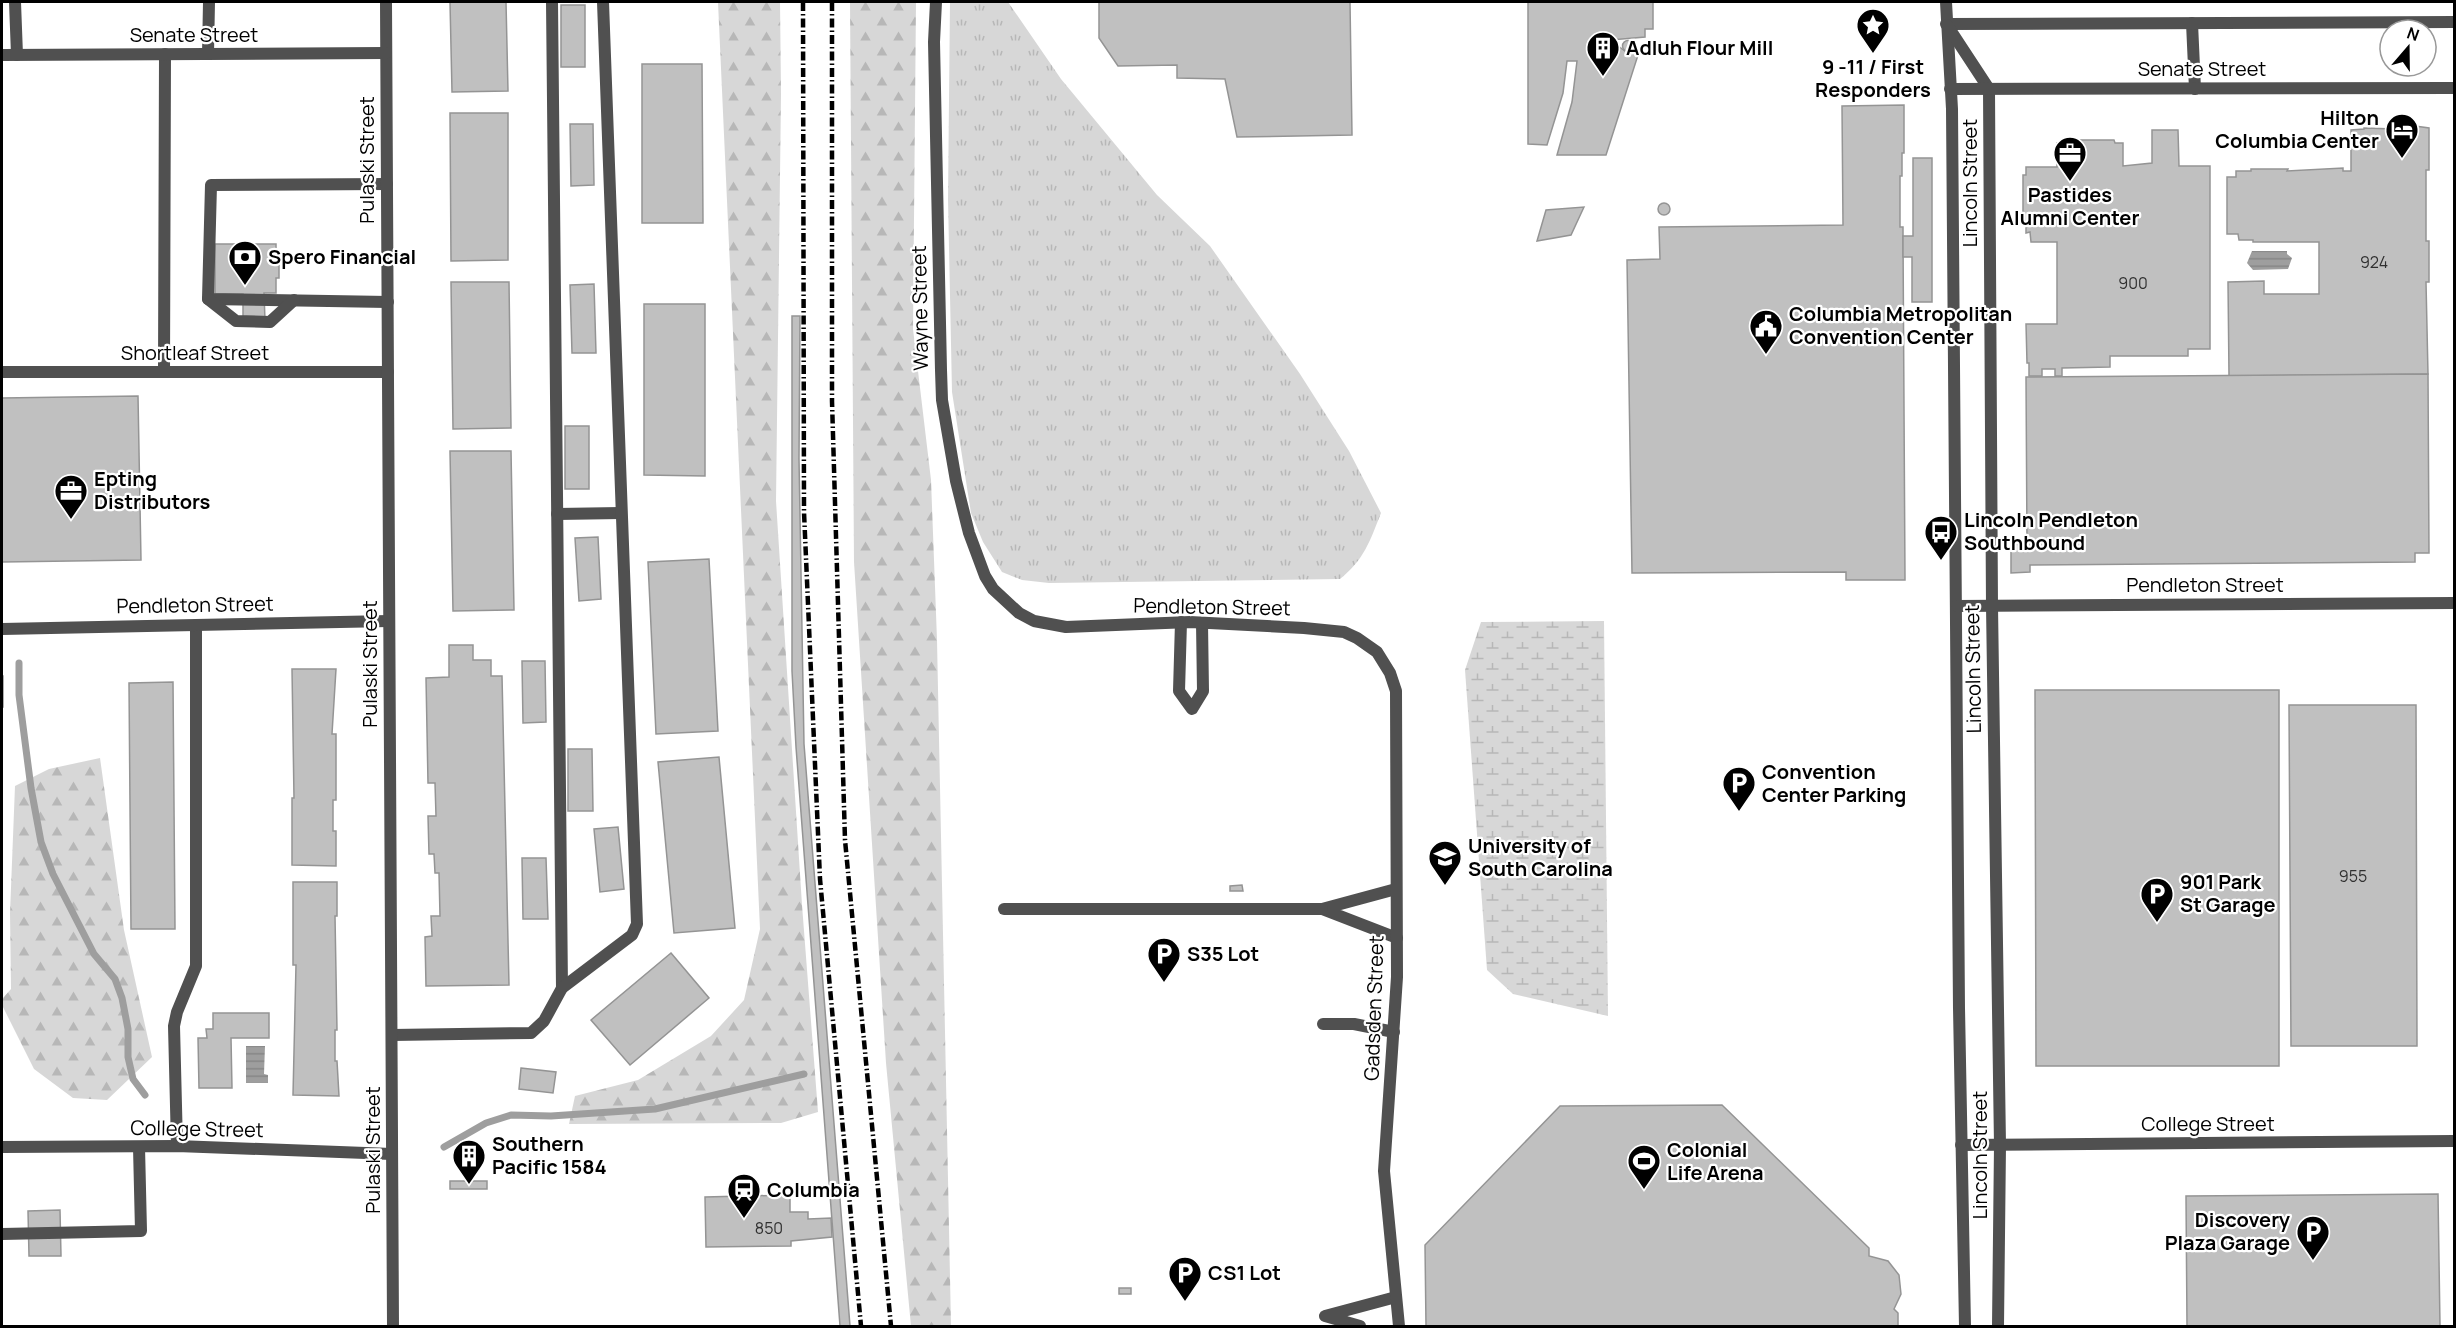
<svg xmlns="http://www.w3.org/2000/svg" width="2456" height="1328" viewBox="0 0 2456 1328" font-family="Manrope,sans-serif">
  <defs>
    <pattern id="grass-tufts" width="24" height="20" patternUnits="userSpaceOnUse" patternTransform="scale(1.5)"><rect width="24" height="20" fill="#d7d7d7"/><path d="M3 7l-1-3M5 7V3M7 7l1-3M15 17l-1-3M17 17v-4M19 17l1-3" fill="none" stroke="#b7b7b7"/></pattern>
    <pattern id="forest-firs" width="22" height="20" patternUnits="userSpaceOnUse" patternTransform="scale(1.5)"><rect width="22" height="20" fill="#d7d7d7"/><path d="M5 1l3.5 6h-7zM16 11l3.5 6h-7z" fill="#b7b7b7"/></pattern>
    <pattern id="wetland-marsh" width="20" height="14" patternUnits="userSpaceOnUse" patternTransform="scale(1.5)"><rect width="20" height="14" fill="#d7d7d7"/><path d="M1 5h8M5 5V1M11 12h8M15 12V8" fill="none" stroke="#b7b7b7"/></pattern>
    <pattern id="water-rules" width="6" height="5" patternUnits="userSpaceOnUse" patternTransform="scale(1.5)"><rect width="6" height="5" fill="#9e9e9e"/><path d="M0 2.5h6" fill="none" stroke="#868686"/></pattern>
  </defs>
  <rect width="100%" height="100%" fill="#fff"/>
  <path fill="url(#grass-tufts)" d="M950,2H1008L1061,79L1157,195L1210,246L1300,374L1349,451L1381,513C1370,541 1364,560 1340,579L1049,583L1022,580L1002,572L983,542L971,513L952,392L948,199Z"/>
  <g fill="url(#forest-firs)">
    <path d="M718,2H780L781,94L776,501L802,905L818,1112L781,1123L569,1124L575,1096L638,1080L711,1036L744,1000L760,929Z"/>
    <path d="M850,2H916L913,329L931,480L937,640L951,1326H911L886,1063L854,562Z"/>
    <path d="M100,758L124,930L152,1057L107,1100L73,1098L34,1069L2,1005V999L11,989L10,913L15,786L49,769Z"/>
  </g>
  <path fill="url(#wetland-marsh)" d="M1604,621L1608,1016L1513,994L1487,970L1465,670L1481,622Z"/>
  <g fill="url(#water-rules)">
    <path d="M2252,251H2287V254L2292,258L2288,269L2253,270L2247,263Z"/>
    <path d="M246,1046H265L264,1074L268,1075V1083H246Z"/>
  </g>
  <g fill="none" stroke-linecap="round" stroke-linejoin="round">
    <g stroke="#9e9e9e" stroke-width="7">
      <path d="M19,663V695L31,788L41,842L53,874L94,954L115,979L122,998L128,1029V1057L133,1079L145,1095"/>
      <path d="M444,1147L486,1123L511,1115L551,1116L655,1109L804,1074"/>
    </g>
  </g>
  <g fill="#c0c0c0" stroke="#949494" stroke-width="1.5">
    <path d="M450,2H506L508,91L452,92Z"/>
    <path d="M1099,2H1350L1352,135L1237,137L1225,79L1177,78V65L1118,66L1099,38Z"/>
    <path d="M1528,2H1653V29H1645V37L1610,40L1625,51L1639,52L1606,155H1557L1572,102L1577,61H1567L1563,93L1547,145L1528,144Z"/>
    <rect x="561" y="5" width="24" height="62"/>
    <circle cx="1628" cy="46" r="5.5"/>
    <path d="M642,64H702L703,223H642Z"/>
    <path d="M1904,105V153H1902V176H1900V227H1903V236L1905,580H1846V572L1632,573L1627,260L1660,259L1659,227L1843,225L1842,106Z"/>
    <path d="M450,113H508V260L451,261Z"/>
    <path d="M570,124H593L594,185L571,186Z"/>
    <path d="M2415,126L2429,128V170H2426V241H2429V282H2426L2428,374L2229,376L2228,282L2264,281V294H2319V242H2253V240H2239L2238,234H2227V177H2236V171H2251V169H2288L2287,171L2343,168V171H2351V130L2364,129V128L2395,129V127Z"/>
    <path d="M2152,130H2178L2179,166H2210V349H2188V356H2110V367L2062,368V376H2055V369H2042V376H2029V363H2027L2026,324H2057V242H2031L2030,232L2026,233V225L2023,224V175H2026V167H2057V143H2065V140H2114L2115,143H2123V166L2152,163Z"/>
    <path d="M1913,158H1932V302H1912V257H1903V236H1913Z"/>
    <circle cx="1664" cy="209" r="6"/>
    <path d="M1584,207L1571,235L1537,241L1546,210Z"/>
    <path d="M215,244H276V259H279V278H276V293H264L265,320H243V294H215Z"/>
    <path d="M451,282H509L511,428L453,429Z"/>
    <path d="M594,284L596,353H572L570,285Z"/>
    <path d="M644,304H705V476L644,475Z"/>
    <path d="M792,316H800L799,459L804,744L850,1326H840L796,747L792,671Z"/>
    <path d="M2428,374L2429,553H2415V562L2030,565V572L2011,573V545L2027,544L2026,377Z"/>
    <path d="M138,396L141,560L2,562V398Z"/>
    <rect x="565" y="426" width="24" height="63"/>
    <path d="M450,451H511L514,610L453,611Z"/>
    <path d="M598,537L601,599L579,601L575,538Z"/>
    <path d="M709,559L718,731L656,734L648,562Z"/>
    <path d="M449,645H473V660H491V676H502L509,985L426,986L425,937L432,936L431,916H440L439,873H435L434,854H429L428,816H436L435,783H428L426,678L449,677Z"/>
    <path d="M522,661H545L546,722L523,723Z"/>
    <path d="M292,669H336L332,734H336V800H333V831H336V866L292,865V798H294Z"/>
    <rect x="2" y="676" width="1" height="31"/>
    <path d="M173,682L175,929H131L129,683Z"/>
    <path d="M2035,690H2279V1066H2036Z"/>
    <path d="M2289,705H2416L2417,1046H2291Z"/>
    <path d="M568,749H592L593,811H568Z"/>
    <path d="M719,757L735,928L674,933L658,762Z"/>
    <path d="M618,827L624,889L600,892L594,829Z"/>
    <path d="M522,858H546L548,919H523Z"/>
    <path d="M293,882H337V916H335L337,1030H335V1061H337L339,1096L293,1095L296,965H293Z"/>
    <path d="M1242,885L1243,891H1230V886Z"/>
    <path d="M671,953L709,998L630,1065L591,1020Z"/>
    <path d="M213,1013H269V1038H231L232,1088H199L198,1038H207L206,1029H213Z"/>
    <path d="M521,1068L556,1072L553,1093L519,1089Z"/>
    <path d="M1722,1105L1869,1248V1256L1888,1261L1899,1275L1901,1294L1894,1309L1898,1313V1326H1426L1425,1245L1560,1106Z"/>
    <rect x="450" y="1181" width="37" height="8"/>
    <path d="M2438,1194L2440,1326H2187L2186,1196Z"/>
    <path d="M790,1195V1212H808V1219L831,1218L832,1237L791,1241V1246L706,1247L705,1197Z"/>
    <path d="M60,1210L61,1256H29L28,1211Z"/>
    <rect x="1119" y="1288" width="12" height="6"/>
  </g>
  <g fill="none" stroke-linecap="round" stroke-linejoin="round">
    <g stroke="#505050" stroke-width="12">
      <path d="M15,2L17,55"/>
      <path d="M552,2L562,988"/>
      <path d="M208,54L209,2"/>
      <path d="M387,184L211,185L208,299L388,302"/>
      <path d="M208,299L236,321L270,322L294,300"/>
      <path d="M164,372L165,54"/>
      <path d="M557,514L621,513"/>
      <path d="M1181,622L1179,691L1192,709L1203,691L1202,623"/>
      <path d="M1396,889L1322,909L1397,938"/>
      <path d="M1004,909H1322"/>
      <path d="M1323,1024H1354L1394,1032"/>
      <path d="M392,1035L531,1033L544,1021L562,988L632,935L637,924L603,2"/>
      <path d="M177,1146L174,1026L177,1012L196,966V625"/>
      <path d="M2,1234L141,1231L139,1147"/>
      <path d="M1360,1326L1325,1316L1396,1297"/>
    </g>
    <g stroke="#505050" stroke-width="12">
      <path d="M936,2L934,42L941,370L942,400L956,481L969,533L985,576L993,589L1019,613L1034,621L1066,627L1190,622L1304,628L1344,632L1357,638L1377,652L1390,673L1396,691L1397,977L1384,1171L1399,1326"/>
      <path d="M2,372H388"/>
      <path d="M2,629L389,621"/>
      <path d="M2,1147L177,1146L392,1154"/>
    </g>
    <g stroke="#505050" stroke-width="12">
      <path d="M386,2L393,1326"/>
      <path d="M1946,2L1952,109L1959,1008L1965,1326"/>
      <path d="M2192,23L2195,89"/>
      <path d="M1946,24L2454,22"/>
      <path d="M1947,25L1989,89L1992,606L2000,1145L1998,1326"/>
      <path d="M2,55L386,53"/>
      <path d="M1950,89L2454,88"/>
      <path d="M1957,606L2454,603"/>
      <path d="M1961,1145L2454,1141"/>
    </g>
    <g stroke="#000" stroke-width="4.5" stroke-dasharray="9 3 1.5 3" stroke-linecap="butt">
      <path d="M803,2L804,512L820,879L861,1326"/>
      <path d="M832,2V401L845,840L891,1326"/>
    </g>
  </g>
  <defs>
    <symbol id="sight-pin" viewBox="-11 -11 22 30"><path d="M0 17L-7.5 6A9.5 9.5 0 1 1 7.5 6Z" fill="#000" stroke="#fff"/><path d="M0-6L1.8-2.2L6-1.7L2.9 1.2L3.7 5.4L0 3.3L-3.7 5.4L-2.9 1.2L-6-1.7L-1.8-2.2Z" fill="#fff"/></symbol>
    <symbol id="building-pin" viewBox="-11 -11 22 30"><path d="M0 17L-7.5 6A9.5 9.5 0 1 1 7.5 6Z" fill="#000" stroke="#fff"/><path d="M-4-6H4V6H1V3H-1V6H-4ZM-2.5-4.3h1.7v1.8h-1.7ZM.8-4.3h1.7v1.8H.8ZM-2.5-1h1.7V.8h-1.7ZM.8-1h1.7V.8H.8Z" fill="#fff"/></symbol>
    <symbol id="hotel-pin" viewBox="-11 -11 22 30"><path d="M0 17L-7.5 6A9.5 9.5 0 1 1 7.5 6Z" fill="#000" stroke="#fff"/><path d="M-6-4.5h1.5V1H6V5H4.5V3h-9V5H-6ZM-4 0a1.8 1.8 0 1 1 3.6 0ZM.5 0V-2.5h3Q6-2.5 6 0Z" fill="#fff"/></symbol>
    <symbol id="office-pin" viewBox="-11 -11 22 30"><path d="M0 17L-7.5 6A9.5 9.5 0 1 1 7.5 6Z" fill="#000" stroke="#fff"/><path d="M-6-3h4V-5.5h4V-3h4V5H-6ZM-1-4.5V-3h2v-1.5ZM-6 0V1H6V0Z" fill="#fff"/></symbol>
    <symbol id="bank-pin" viewBox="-11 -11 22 30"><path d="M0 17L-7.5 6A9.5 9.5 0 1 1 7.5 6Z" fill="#000" stroke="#fff"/><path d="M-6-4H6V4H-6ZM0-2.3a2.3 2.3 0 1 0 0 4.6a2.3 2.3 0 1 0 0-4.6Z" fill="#fff"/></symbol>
    <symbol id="civic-pin" viewBox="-11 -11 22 30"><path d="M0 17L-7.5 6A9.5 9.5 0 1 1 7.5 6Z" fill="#000" stroke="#fff"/><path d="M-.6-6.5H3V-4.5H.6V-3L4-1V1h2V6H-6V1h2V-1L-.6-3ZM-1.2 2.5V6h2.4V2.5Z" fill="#fff"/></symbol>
    <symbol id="bus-pin" viewBox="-11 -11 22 30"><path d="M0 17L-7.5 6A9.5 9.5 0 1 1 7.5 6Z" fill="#000" stroke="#fff"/><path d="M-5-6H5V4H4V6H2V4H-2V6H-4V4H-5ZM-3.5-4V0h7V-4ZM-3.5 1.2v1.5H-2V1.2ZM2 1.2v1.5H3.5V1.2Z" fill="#fff"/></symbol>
    <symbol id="parking-pin" viewBox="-11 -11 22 30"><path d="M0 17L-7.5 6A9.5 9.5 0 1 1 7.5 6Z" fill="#000" stroke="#fff"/><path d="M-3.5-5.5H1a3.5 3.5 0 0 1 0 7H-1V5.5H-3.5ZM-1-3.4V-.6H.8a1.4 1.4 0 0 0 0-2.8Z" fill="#fff"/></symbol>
    <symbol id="university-pin" viewBox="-11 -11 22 30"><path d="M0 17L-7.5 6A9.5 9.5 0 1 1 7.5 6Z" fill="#000" stroke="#fff"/><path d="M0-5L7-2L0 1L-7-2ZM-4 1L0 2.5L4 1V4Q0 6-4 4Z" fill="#fff"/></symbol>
    <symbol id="stadium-pin" viewBox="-11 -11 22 30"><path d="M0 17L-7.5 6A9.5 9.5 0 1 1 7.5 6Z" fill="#000" stroke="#fff"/><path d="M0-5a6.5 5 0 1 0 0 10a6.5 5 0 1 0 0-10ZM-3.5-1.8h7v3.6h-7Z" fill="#fff"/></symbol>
    <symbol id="station-pin" viewBox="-11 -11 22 30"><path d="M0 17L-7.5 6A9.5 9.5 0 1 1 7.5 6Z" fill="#000" stroke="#fff"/><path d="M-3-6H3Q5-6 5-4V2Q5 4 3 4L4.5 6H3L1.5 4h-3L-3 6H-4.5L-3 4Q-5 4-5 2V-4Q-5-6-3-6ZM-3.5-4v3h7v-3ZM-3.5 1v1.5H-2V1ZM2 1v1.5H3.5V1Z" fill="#fff"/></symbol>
  </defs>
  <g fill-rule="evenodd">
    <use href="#sight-pin" x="1854" y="6" width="38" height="52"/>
    <use href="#building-pin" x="1584" y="29" width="38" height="52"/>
    <use href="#hotel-pin" x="2383" y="111" width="38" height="52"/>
    <use href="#office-pin" x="2051" y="134" width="38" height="52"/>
    <use href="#bank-pin" x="226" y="238" width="38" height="52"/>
    <use href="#civic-pin" x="1747" y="307" width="38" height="52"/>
    <use href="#office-pin" x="52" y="472" width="38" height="52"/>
    <use href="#bus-pin" x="1922" y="513" width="38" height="52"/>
    <use href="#parking-pin" x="1720" y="764" width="38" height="52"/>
    <use href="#university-pin" x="1426" y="838" width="38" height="52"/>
    <use href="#parking-pin" x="2138" y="875" width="38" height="52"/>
    <use href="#parking-pin" x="1145" y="935" width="38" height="52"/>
    <use href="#building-pin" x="450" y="1137" width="38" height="52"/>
    <use href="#stadium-pin" x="1625" y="1142" width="38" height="52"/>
    <use href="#station-pin" x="725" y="1171" width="38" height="52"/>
    <use href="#parking-pin" x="2294" y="1213" width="38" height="52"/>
    <use href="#parking-pin" x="1166" y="1254" width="38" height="52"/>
  </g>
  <g text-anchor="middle" stroke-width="4.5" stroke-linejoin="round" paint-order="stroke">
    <g font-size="16" fill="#303030">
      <text x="2374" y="268">924</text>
      <text x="2133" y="289">900</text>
      <text x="2353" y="882">955</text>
      <text x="769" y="1234">850</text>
    </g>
    <g font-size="20" fill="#000" stroke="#fff">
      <text x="194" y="42">Senate Street</text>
      <text x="2202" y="76">Senate Street</text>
      <text transform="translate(367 160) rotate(-90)" y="7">Pulaski Street</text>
      <text transform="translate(1970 183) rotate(-90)" y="7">Lincoln Street</text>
      <text transform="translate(920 308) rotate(-91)" y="7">Wayne Street</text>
      <text x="195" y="360">Shortleaf Street</text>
      <text x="2205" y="592">Pendleton Street</text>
      <text transform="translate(195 605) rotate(-1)" y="7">Pendleton Street</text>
      <text transform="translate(1212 607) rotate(1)" y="7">Pendleton Street</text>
      <text transform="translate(370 664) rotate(-90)" y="7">Pulaski Street</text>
      <text transform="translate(1973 669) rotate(-91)" y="7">Lincoln Street</text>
      <text transform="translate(1374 1008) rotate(-88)" y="7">Gadsden Street</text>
      <text x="2208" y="1131">College Street</text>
      <text transform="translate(197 1129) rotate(1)" y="7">College Street</text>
      <text transform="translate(373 1150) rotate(-90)" y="7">Pulaski Street</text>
      <text transform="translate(1980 1155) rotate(-90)" y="7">Lincoln Street</text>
    </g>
    <g font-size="20" font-weight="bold" fill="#000" stroke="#fff" text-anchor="start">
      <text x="1626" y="55">Adluh Flour Mill</text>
      <text x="1873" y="74" text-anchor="middle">9 -11 / First<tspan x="1873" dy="23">Responders</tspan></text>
      <text x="2379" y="125" text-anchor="end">Hilton<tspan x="2379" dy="23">Columbia Center</tspan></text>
      <text x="2070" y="202" text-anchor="middle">Pastides<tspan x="2070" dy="23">Alumni Center</tspan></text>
      <text x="268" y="264">Spero Financial</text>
      <text x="1789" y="321">Columbia Metropolitan<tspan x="1789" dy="23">Convention Center</tspan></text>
      <text x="94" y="486">Epting<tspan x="94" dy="23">Distributors</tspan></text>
      <text x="1964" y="527">Lincoln Pendleton<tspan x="1964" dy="23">Southbound</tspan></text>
      <text x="1762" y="779">Convention<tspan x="1762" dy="23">Center Parking</tspan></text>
      <text x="1468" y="853">University of<tspan x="1468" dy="23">South Carolina</tspan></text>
      <text x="2180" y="889">901 Park<tspan x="2180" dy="23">St Garage</tspan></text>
      <text x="1187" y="961">S35 Lot</text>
      <text x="492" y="1151">Southern<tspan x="492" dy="23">Pacific 1584</tspan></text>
      <text x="1667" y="1157">Colonial<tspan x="1667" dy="23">Life Arena</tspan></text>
      <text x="767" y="1197">Columbia</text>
      <text x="2290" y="1227" text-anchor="end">Discovery<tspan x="2290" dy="23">Plaza Garage</tspan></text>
      <text x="1208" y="1280">CS1 Lot</text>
    </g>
  </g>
  <rect width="2456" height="1328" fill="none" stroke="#000000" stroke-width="6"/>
  <g transform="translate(2408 48) rotate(20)"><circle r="28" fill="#ffffff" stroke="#999999" stroke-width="1.5"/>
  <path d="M0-4.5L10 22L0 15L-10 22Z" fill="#000000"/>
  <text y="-9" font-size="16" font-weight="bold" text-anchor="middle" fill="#000000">N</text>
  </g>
</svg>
